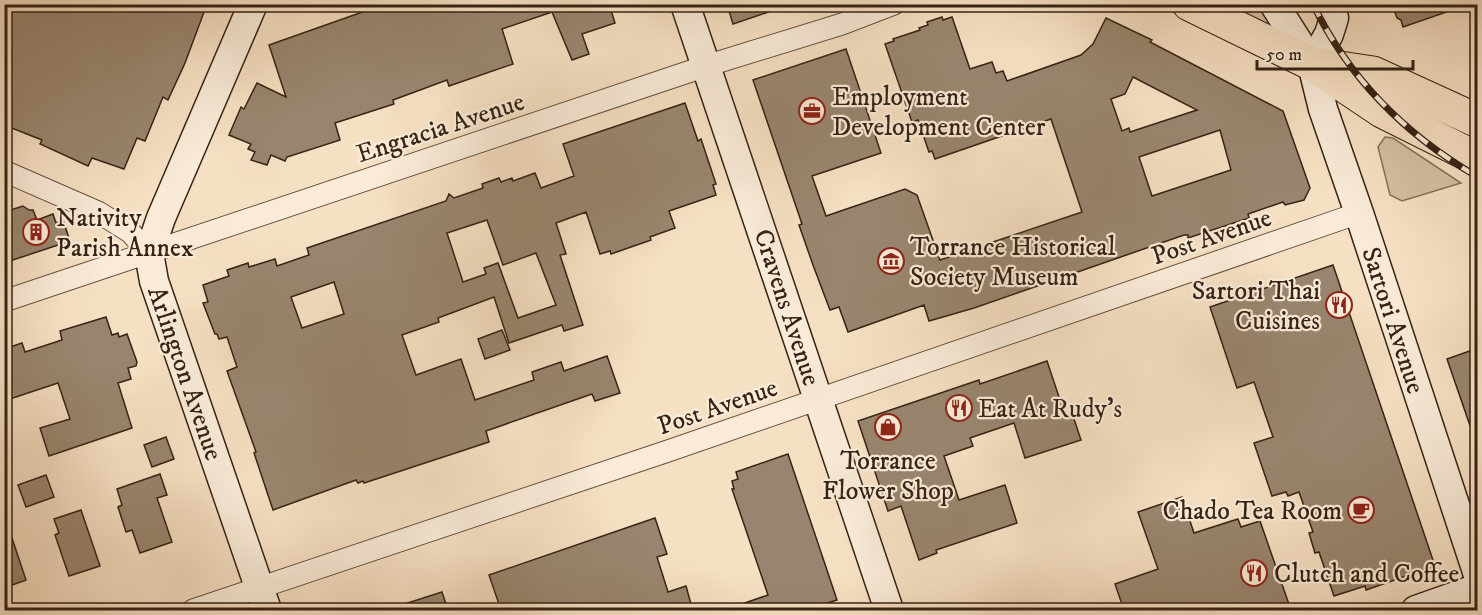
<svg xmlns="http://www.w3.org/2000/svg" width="1482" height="615" viewBox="0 0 1482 615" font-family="'IM FELL DW Pica',serif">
  <rect width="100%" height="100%" fill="#f6e0c3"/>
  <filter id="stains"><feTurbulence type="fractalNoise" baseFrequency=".00333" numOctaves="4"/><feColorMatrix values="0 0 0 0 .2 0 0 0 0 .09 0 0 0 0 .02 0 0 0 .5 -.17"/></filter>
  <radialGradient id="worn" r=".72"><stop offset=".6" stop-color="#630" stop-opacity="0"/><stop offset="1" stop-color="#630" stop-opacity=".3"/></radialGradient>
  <g fill="#d5c0a5" stroke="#85725d" stroke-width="1.5">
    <path d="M1190,5H1272L1281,49Z"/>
    <path d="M1385,137L1393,138L1461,183L1402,201L1390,195L1378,147Z"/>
  </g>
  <g fill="#99856f" stroke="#352315" stroke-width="1.5" fill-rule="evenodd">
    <path d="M4,4H207L185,63L168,100L163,97L145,141L137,138L124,169L92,158L88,166L40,144L42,140L4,125Z"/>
    <path d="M385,4H609L615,23L582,34L589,54L572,60L552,12L502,29L513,64L449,86L447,80L393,100L394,104L335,123L340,140L287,157L285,161L271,155L267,165L251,160L255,152L248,149L251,144L229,135L241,107L244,109L257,83L286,97L269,45Z"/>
    <path d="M727,4H782L783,7L733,24Z"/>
    <path d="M1392,4H1461V7L1403,27L1401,20L1397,18Z"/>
    <path d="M942,17L943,20L952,17L970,69L992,62L996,73L1003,71L1007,81L1081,55L1093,44L1106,18L1152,40L1150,42L1283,111L1310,188L1304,200L1285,205L1283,202L1248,214L1249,218L1188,238V235H1184L974,308L929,321L924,305L848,332L839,307L830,310L813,265L799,225L802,224L753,80L846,49L881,153L812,176L826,216L905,189L917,195L940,260L1082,212L1051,119L935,159L932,151L929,152L918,120L912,122L885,44L894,41L893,39L920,30L919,28L928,25L927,22ZM1133,77L1197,110L1130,132L1129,128L1122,131L1111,99L1125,94ZM1220,130L1231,170L1152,196L1139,157Z"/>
    <path d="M685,103L698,141L701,139L716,184L713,185L716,195L669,211L675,228L650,237L651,240L611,254L610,251L600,254L586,212L556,223L566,254L560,255L583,325L564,331L562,325L509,343L494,297L438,318L439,322L402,335L416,375L461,359L475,400L534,380L532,372L561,362L564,371L607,356L620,393L595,401L592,394L486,431L489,442L364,483L363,481L358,483L356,480L273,510L254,453L256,452L227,371L237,367L227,337L219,339L217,334H215L203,303L208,302L203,285L229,276L227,270L248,263L249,267L275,259L277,266L309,255L307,248L446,201L449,194L454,198L483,188L482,184L499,178L501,182L512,178L513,181L535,173L541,188L574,176L563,144ZM487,220L503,265L536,253L556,305L518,318L498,263L484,268L486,274L463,282L447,233ZM334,282L344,314L302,328L291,297Z"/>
    <path d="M23,206L29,210H33L37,220L53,214L56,223L63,220L70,241L4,263V212Z"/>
    <path d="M1333,265L1435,566L1366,590L1365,586L1334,596L1319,552L1315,553L1309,533L1313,532L1299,492L1288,496L1286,492L1272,496L1254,443L1273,437L1254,382L1237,388L1210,307Z"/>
    <path d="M106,317L112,335L118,333L119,337L127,334L137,362L136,366L128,368L131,379L118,383L132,428L49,456L40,428L70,419L58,383L4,401V349L22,343L25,352L62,340L60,331Z"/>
    <path d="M502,330L510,350L485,359L478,339Z"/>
    <path d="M1478,348V439L1475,440L1447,359Z"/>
    <path d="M1047,361L1065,415L1072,413L1081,440L1025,458L1014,423L970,438L973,446L944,456L959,500L1005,485L1017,523L936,550L937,553L919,560L901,506L888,511L858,421L979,380L980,384Z"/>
    <path d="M166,437L174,459L152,467L144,445Z"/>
    <path d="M788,454L837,600L806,610H730V608L768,595L732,489H734L732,481L738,479L736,472Z"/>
    <path d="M160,474L167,495L157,498L172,542L140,553L132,530L126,532L118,507L122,505L117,489Z"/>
    <path d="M46,475L54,497L26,507L18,485Z"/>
    <path d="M1182,497L1194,533L1238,519L1241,527L1260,521L1291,610H1124L1115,584L1158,569L1138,512Z"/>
    <path d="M81,510L100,566L69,576L55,535L59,533L54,519Z"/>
    <path d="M655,518L667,554L657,557L668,592L686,586L691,604L672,610H501L489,575Z"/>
    <path d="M8,526L26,580L4,588V527Z"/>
    <path d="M442,592L448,610H395V607Z"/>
  </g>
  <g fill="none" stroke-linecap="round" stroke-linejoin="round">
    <defs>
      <g id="street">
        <path d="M4,171L98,212L130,232L149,253"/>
        <path d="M4,301L706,66L842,24L894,4"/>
        <path d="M193,610L668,451L1359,213"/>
      </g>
      <g id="secondary">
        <path d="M253,4L161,218L149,253L154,281L267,610"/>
        <path d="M685,4L889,610"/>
        <path d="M1274,4L1312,64L1323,109L1359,213L1478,575"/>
        <path d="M1312,64L1329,34L1334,18L1330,4"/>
        <path d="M1416,610L1478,588"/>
      </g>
      <g id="primary">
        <path d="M1189,4L1312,64L1382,111L1478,159"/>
        <path d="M1320,65L1373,73L1478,121"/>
      </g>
    </defs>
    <use href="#street" stroke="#655240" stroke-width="23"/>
    <use href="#secondary" stroke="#352315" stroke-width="31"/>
    <use href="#primary" stroke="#352315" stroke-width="35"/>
    <use href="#street" stroke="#f9ebd8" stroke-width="21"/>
    <use href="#secondary" stroke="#f9ebd8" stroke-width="28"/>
    <use href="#primary" stroke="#f6e0c3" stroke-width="33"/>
    <defs>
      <path id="rail" d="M1313,4C1349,79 1407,136 1478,177"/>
    </defs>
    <use href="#rail" stroke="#352315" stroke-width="7"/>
    <use href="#rail" stroke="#f9ebd8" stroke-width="4.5" stroke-dasharray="14" stroke-linecap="butt"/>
  </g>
  <defs>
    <symbol id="office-ring" viewBox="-11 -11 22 22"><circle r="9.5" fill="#f9ebd8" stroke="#8f2418" stroke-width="1.5"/><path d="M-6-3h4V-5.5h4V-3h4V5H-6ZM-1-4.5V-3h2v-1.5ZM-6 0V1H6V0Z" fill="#8f2418"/></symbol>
    <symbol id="building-ring" viewBox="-11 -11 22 22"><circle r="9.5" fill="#f9ebd8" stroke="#8f2418" stroke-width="1.5"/><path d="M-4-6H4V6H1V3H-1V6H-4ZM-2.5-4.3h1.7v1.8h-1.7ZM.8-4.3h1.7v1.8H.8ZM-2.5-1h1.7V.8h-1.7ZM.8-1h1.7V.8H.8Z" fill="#8f2418"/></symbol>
    <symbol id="museum-ring" viewBox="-11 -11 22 22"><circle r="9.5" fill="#f9ebd8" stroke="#8f2418" stroke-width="1.5"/><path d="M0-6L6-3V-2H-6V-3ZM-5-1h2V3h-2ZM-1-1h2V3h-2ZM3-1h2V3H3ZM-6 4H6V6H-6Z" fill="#8f2418"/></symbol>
    <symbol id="restaurant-ring" viewBox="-11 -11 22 22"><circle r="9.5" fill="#f9ebd8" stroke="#8f2418" stroke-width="1.5"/><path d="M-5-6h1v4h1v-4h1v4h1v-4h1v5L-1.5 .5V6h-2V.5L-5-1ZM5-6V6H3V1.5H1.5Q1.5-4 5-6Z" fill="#8f2418"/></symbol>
    <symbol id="shop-ring" viewBox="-11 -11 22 22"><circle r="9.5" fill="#f9ebd8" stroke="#8f2418" stroke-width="1.5"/><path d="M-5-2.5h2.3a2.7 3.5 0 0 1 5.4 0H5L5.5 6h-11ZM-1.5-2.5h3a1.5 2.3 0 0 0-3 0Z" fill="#8f2418"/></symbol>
    <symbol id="cafe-ring" viewBox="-11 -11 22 22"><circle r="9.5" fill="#f9ebd8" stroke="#8f2418" stroke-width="1.5"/><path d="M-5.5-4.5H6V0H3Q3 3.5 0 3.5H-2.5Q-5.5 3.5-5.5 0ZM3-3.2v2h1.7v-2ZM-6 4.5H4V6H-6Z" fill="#8f2418"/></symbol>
  </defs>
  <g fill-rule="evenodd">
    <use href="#office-ring" x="797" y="96" width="30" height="30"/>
    <use href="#building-ring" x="21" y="217" width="30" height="30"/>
    <use href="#museum-ring" x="876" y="246" width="30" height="30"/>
    <use href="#restaurant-ring" x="1324" y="290" width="30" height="30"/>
    <use href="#restaurant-ring" x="944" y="393" width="30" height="30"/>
    <use href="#shop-ring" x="873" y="412" width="30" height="30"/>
    <use href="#cafe-ring" x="1346" y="495" width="30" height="30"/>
    <use href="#restaurant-ring" x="1239" y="558" width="30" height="30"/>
  </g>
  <g text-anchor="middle" stroke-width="4.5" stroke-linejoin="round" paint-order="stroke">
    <g font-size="26" fill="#352315" stroke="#f9ebd8" text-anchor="start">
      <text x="832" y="105">Employment<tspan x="832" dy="30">Development Center</tspan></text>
      <text x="56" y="226">Nativity<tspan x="56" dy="30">Parish Annex</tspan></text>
      <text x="910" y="255">Torrance Historical<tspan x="910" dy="30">Society Museum</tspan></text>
      <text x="1320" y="299" text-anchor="end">Sartori Thai<tspan x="1320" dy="30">Cuisines</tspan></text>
      <text x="978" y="417">Eat At Rudy's</text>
      <text x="888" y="469" text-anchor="middle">Torrance<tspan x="888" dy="30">Flower Shop</tspan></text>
      <text x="1342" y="519" text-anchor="end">Chado Tea Room</text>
      <text x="1274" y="582">Clutch and Coffee</text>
    </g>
    <g font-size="26" fill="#352315" stroke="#f9ebd8">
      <text transform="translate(440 127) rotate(-18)" y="9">Engracia Avenue</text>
      <text transform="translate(1211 236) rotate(-19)" y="9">Post Avenue</text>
      <text transform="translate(788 307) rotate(72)" y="9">Cravens Avenue</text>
      <text transform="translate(1394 320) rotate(72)" y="9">Sartori Avenue</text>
      <text transform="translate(186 373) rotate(71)" y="9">Arlington Avenue</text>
      <text transform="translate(717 406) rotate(-19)" y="9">Post Avenue</text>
    </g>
  </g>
  <rect width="1482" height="615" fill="none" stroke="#f6e0c3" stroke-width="24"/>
  <rect x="6" y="6" width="1470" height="603" fill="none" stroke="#352315" stroke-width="3"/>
  <rect x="12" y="12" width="1458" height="591" fill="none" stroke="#352315" stroke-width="1.5"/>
  <path d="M1257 60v9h156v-9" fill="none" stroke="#352315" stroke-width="3"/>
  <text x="1266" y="60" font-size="18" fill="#352315" stroke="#f9ebd8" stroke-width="4.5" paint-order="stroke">50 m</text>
  <rect width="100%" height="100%" filter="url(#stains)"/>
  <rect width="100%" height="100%" fill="url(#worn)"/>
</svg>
